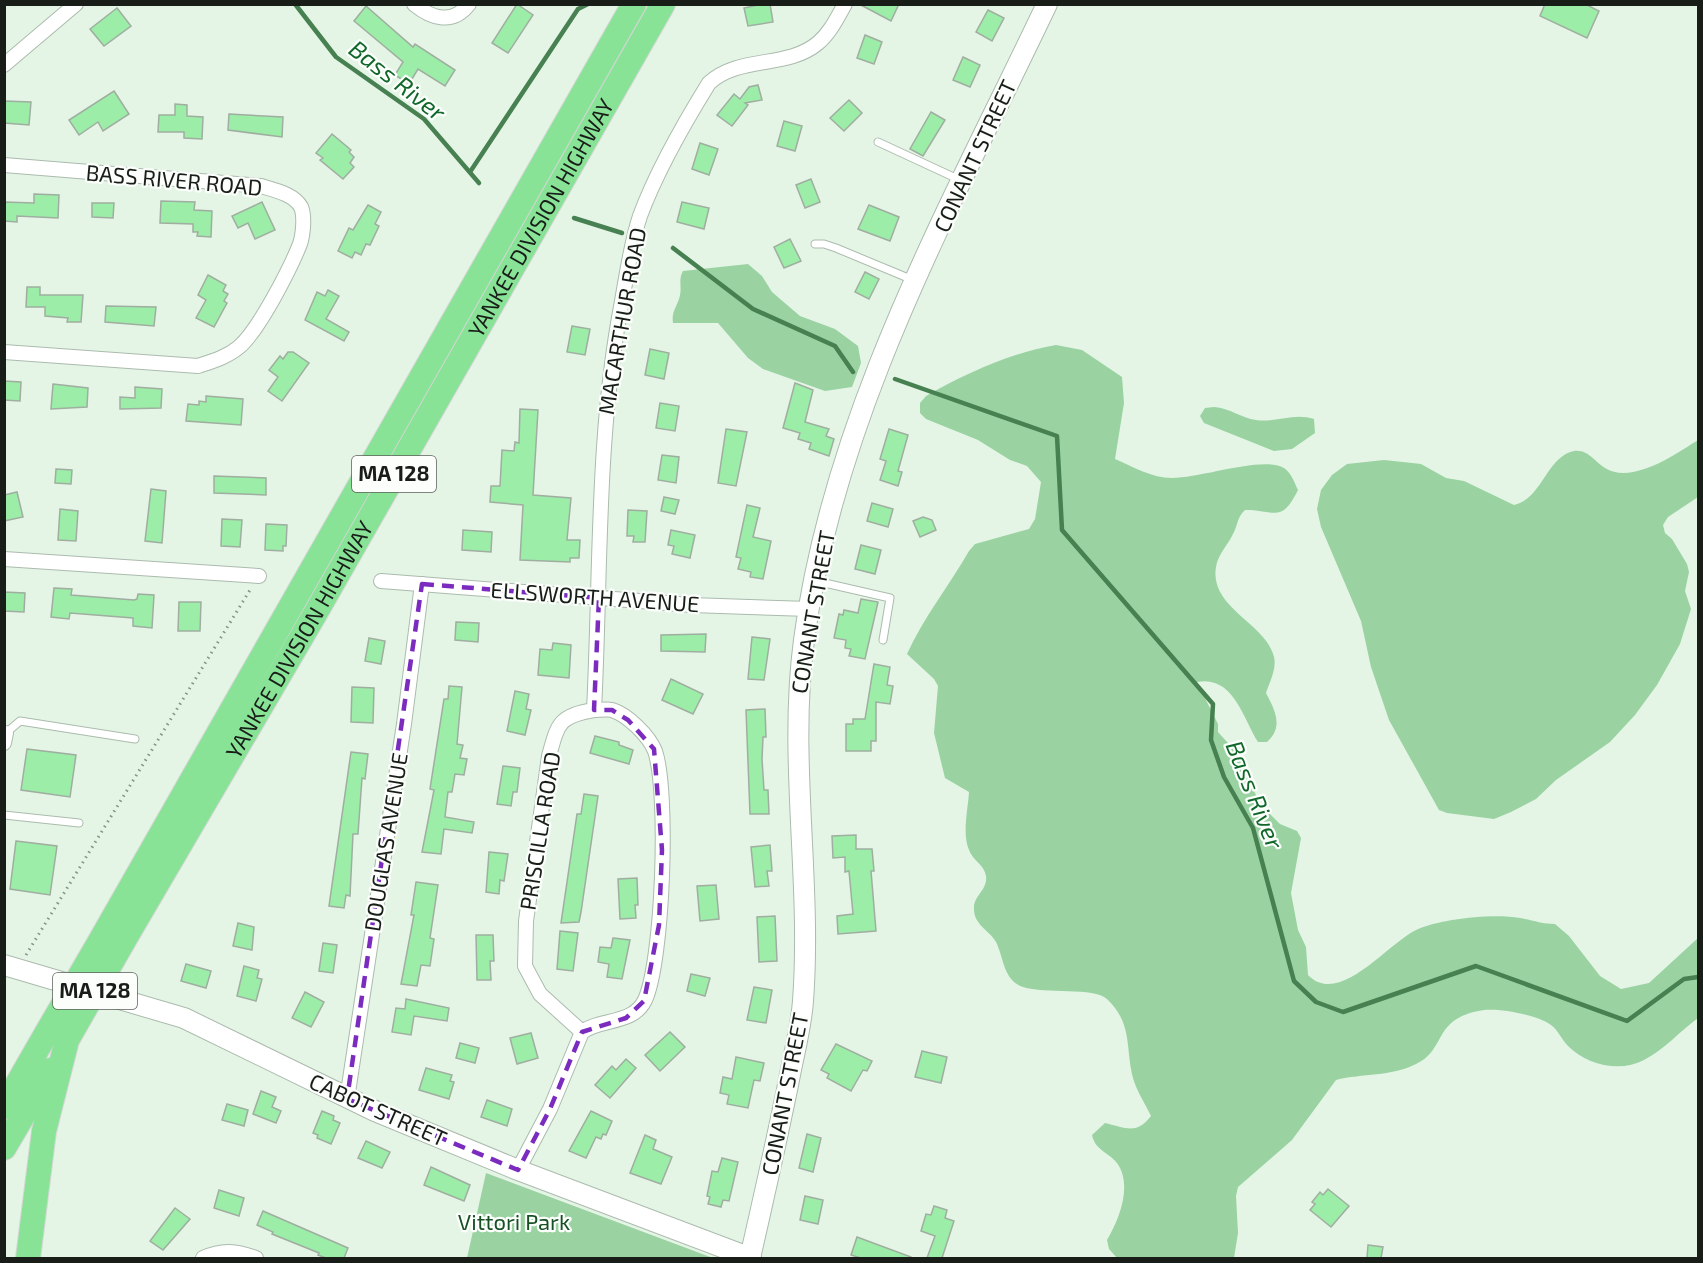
<svg xmlns="http://www.w3.org/2000/svg" width="1703" height="1263" viewBox="0 0 1703 1263" font-family="'Exo 2',sans-serif">
  <rect width="100%" height="100%" fill="#e4f5e6"/>
  <g fill="#9ad2a2">
    <path d="M748,264L762,276L772,292L800,316L835,329L858,346L861,363L852,387L825,391L763,369L748,358L718,323H673C671,311 678,306 680,295C682,286 678,280 683,271Z"/>
    <path d="M1056,345L1082,350L1122,377L1124,403L1115,459C1133,467 1152,478 1172,478C1201,478 1259,457 1282,467C1291,471 1294,482 1298,490C1281,524 1276,510 1245,510C1237,517 1238,525 1233,534C1228,545 1218,554 1216,567C1209,608 1266,623 1274,657C1277,669 1269,683 1266,693C1275,710 1284,727 1267,742H1258C1243,718 1233,675 1197,682L1218,724V732L1237,753L1260,804L1280,824L1297,831L1301,838L1291,893L1298,930L1306,947L1308,975C1339,1007 1386,945 1416,930C1439,919 1493,913 1520,918C1532,920 1542,924 1555,924L1569,936L1600,976L1621,989L1649,983L1698,938V1018C1680,1031 1664,1050 1644,1060C1620,1073 1587,1065 1568,1046C1562,1040 1558,1030 1551,1025C1538,1015 1500,1008 1484,1010C1431,1018 1448,1049 1416,1064C1390,1077 1363,1073 1336,1080L1292,1140L1238,1187L1236,1196L1238,1233L1234,1258H1117L1109,1249L1107,1240C1119,1220 1133,1185 1117,1163C1108,1152 1095,1150 1092,1135L1105,1123C1127,1128 1136,1135 1151,1116C1146,1105 1139,1095 1135,1084C1124,1054 1135,1025 1107,999C1094,987 1045,994 1023,987C1003,980 1004,958 996,942C989,930 974,925 974,909C973,896 988,890 986,876C984,864 973,861 969,850C962,834 968,809 969,792L945,778L934,733L938,686L934,679L907,654C923,618 949,586 969,551L975,544L1029,529L1035,519L1041,482L1027,466L1010,460L978,440L926,419L920,413V403L926,396C967,373 1010,353 1056,345Z"/>
    <path d="M1214,407C1230,408 1241,418 1256,420C1275,423 1294,412 1314,419L1315,433L1292,449L1274,451L1204,423L1200,416L1205,408Z"/>
    <path d="M1698,440V497L1668,517L1663,525L1665,533L1672,539L1687,564L1689,572L1685,591L1691,609L1680,644L1657,685L1635,715L1610,742L1556,780L1536,799L1511,812L1494,819L1447,813L1439,810L1389,720L1371,667L1361,621L1321,527L1317,509L1321,490L1332,475L1347,464L1384,460L1412,463L1421,464L1446,478L1464,481L1514,505C1543,498 1546,457 1574,451C1588,449 1595,462 1605,468C1632,485 1676,454 1698,440Z"/>
    <path d="M486,1173L713,1258H467Z"/>
  </g>
  <g fill="none" stroke-linecap="round" stroke-linejoin="round">
    <g stroke="#478051" stroke-width="4.5">
      <path d="M295,4L336,57L424,119L479,183"/>
      <path d="M470,172L578,9L588,4"/>
      <path d="M574,218L622,233"/>
      <path d="M673,248L753,309L835,346L853,372"/>
      <path d="M895,379L1057,436L1062,530L1213,704L1211,740L1224,777L1253,828L1294,981L1316,1002L1343,1012L1476,966L1627,1021L1684,979L1698,977"/>
    </g>
  </g>
  <g fill="#9ceda8" stroke="#9faea0" stroke-width="1.5">
    <path d="M517,4L533,15L508,53L492,43Z"/>
    <path d="M762,4H770L773,22L748,26L744,8Z"/>
    <path d="M859,4H899L891,21Z"/>
    <path d="M1545,4H1585L1599,11L1587,38L1540,16Z"/>
    <path d="M366,6L413,47L415,44L455,70L445,86L418,69L409,84L395,75L403,62L354,21Z"/>
    <path d="M117,8L131,26L104,46L90,29Z"/>
    <path d="M988,10L1004,18L992,41L976,32Z"/>
    <path d="M865,35L882,42L874,64L857,58Z"/>
    <path d="M963,57L980,65L970,87L953,80Z"/>
    <path d="M758,85L762,100L745,103L748,105L732,126L717,115L734,94L740,99L749,87Z"/>
    <path d="M114,91L129,114L103,131L98,122L79,135L69,120Z"/>
    <path d="M849,100L862,113L844,131L830,118Z"/>
    <path d="M4,101L31,102L29,125L4,123Z"/>
    <path d="M175,104L187,105V116L203,117L202,139L184,138V132H158L159,115H175Z"/>
    <path d="M931,112L945,120L923,156L910,149Z"/>
    <path d="M229,114L283,117L282,137L228,130Z"/>
    <path d="M784,121L802,126L795,151L777,146Z"/>
    <path d="M332,134L351,150L349,152L354,157L350,163L354,167L343,179L320,160L323,158L316,153Z"/>
    <path d="M700,143L718,149L709,175L692,169Z"/>
    <path d="M811,179L820,202L805,208L796,185Z"/>
    <path d="M34,194L59,195L58,218L17,216V222L4,221L5,202L34,203Z"/>
    <path d="M161,201L195,202L194,210L212,211L211,237L197,236L198,232H193V224L160,223Z"/>
    <path d="M262,202L275,230L255,239L248,223L238,228L232,216Z"/>
    <path d="M682,202L709,208L704,229L677,222Z"/>
    <path d="M92,203H114L113,218L92,217Z"/>
    <path d="M368,205L381,212L375,224L379,226L370,245L366,244L361,255L355,252L352,258L338,251L349,228L353,230Z"/>
    <path d="M869,205L899,217L890,241L858,229Z"/>
    <path d="M790,239L801,261L784,268L774,247Z"/>
    <path d="M865,272L879,279L869,299L855,292Z"/>
    <path d="M208,275L226,285L223,291L228,294L224,301L227,303L214,327L196,318L206,300L198,295Z"/>
    <path d="M27,287H40V295H83L81,322H67L68,318L45,316V307H26Z"/>
    <path d="M328,290L339,296L326,319L349,332L344,341L305,320L317,292L325,296Z"/>
    <path d="M106,306L156,307L154,326L105,322Z"/>
    <path d="M572,326L590,329L585,355L567,352Z"/>
    <path d="M650,349L669,353L664,379L645,375Z"/>
    <path d="M288,352H293L309,363L282,401L268,391L278,377L269,370L280,356L283,359Z"/>
    <path d="M4,381L21,382L20,401L4,400Z"/>
    <path d="M795,383L813,390L805,422L829,429L826,436L834,439L829,456L809,449L811,443L798,439L800,433L783,428Z"/>
    <path d="M53,384L88,388L87,407L51,409Z"/>
    <path d="M135,387L162,389L161,408L120,409V397L135,398Z"/>
    <path d="M206,396L243,399L241,425L186,421L188,404L199,405V401L206,402Z"/>
    <path d="M660,403L679,406L675,431L656,428Z"/>
    <path d="M520,409L538,410L533,495L571,498L567,540H580L579,558H570V562L520,560L523,505L490,502L491,486H500L502,450L514,451L515,442L519,443Z"/>
    <path d="M726,429L747,432L736,486L718,483Z"/>
    <path d="M889,429L908,435L898,471L902,472L898,486L880,480L886,461L880,459Z"/>
    <path d="M662,455L679,457L676,483L658,480Z"/>
    <path d="M56,469L72,470L71,484L55,483Z"/>
    <path d="M214,476L266,478V495L214,493Z"/>
    <path d="M151,489L166,491L162,543L145,541Z"/>
    <path d="M17,492L23,517L4,521V495Z"/>
    <path d="M664,497L679,500L675,514L661,511Z"/>
    <path d="M872,503L893,509L888,527L867,521Z"/>
    <path d="M747,505L760,508L753,537L771,541L763,579L750,577L751,572L738,569L741,558L736,557Z"/>
    <path d="M60,509L78,511L76,541L58,540Z"/>
    <path d="M628,510L647,511L645,542H633L634,536H627Z"/>
    <path d="M923,517L932,520L936,530L920,537L913,521Z"/>
    <path d="M222,519L242,520L240,547L221,546Z"/>
    <path d="M266,524L287,525L286,546H283V551L265,550Z"/>
    <path d="M463,530L492,532L491,552L462,550Z"/>
    <path d="M671,530L695,535L690,558L672,554L674,546L668,545Z"/>
    <path d="M861,545L881,550L875,574L855,569Z"/>
    <path d="M54,588L72,589L71,595L134,600L137,599L138,594L154,595L152,628L133,626V618L70,613L69,619L51,617Z"/>
    <path d="M4,592L25,593L24,612L4,611Z"/>
    <path d="M861,599L878,602L865,659L849,656L851,649L845,648L846,640L834,638L839,614L843,615L844,610L858,613Z"/>
    <path d="M179,602H201L200,631H178Z"/>
    <path d="M456,622L479,623L478,642L455,640Z"/>
    <path d="M706,634L705,652L661,651V635Z"/>
    <path d="M752,637L770,639L764,680L748,679Z"/>
    <path d="M369,638L385,641L381,664L365,661Z"/>
    <path d="M553,643L571,645L569,678L538,675L540,649L552,650Z"/>
    <path d="M874,664L890,667L887,685L893,686L890,704L876,702V741H871V751H846V724H853V719H865Z"/>
    <path d="M671,679L703,694L693,714L662,700Z"/>
    <path d="M449,686L462,687L457,744L463,745L460,758L467,759L464,775L455,774L452,792H448L445,817L474,822L472,833L444,829L441,854L422,852L434,790L430,789L444,699H448Z"/>
    <path d="M352,687L374,688L373,723L351,722Z"/>
    <path d="M515,691L529,694L526,709L531,710L525,735L507,731Z"/>
    <path d="M765,709L766,737H763L762,759L764,790H768L769,814H750L746,710Z"/>
    <path d="M595,736L619,742V745L633,750L629,764L590,753Z"/>
    <path d="M27,749L76,755L70,797L21,790Z"/>
    <path d="M351,752L368,754L365,779L362,778L358,834H353L350,896L346,895L344,908L329,906Z"/>
    <path d="M503,766L520,768L517,792H513L511,806L497,804Z"/>
    <path d="M584,794L598,796L581,912L579,922L561,923L577,814H581Z"/>
    <path d="M856,835V849H872L874,871H871L876,931L838,934L837,916L853,914L849,871L845,872V857L833,858L832,836Z"/>
    <path d="M16,841L57,846L50,895L10,889Z"/>
    <path d="M770,845L772,871H767L769,886L755,887L751,847Z"/>
    <path d="M489,852L508,854L504,881L500,880L499,894L486,892Z"/>
    <path d="M637,878L638,905H635L636,918L620,919L618,879Z"/>
    <path d="M416,882L438,885L430,938L434,939L430,966L421,965L417,986L401,984L414,915H411Z"/>
    <path d="M716,885L719,919L700,921L697,886Z"/>
    <path d="M775,916L777,961L759,962L757,917Z"/>
    <path d="M238,923L254,927L252,950L233,946Z"/>
    <path d="M560,931L578,933L573,971L557,969Z"/>
    <path d="M476,935H493L494,961H490L491,980H477Z"/>
    <path d="M613,938L630,940L622,979L607,977L609,964L598,962L600,947L611,948Z"/>
    <path d="M323,943L337,945L333,973L319,971Z"/>
    <path d="M186,964L211,971L206,988L181,981Z"/>
    <path d="M244,966L259,970L257,978L262,979L256,1001L237,996Z"/>
    <path d="M691,974L710,978L705,996L687,991Z"/>
    <path d="M754,987L772,990L766,1023L747,1020Z"/>
    <path d="M305,992L324,1002L311,1027L292,1018Z"/>
    <path d="M406,999L449,1008L447,1021L414,1016L411,1035L392,1032L396,1008L405,1009Z"/>
    <path d="M670,1032L685,1047L660,1071L645,1055Z"/>
    <path d="M531,1033L538,1058L517,1064L510,1038Z"/>
    <path d="M460,1043L479,1048L475,1063L456,1058Z"/>
    <path d="M836,1044L872,1061L867,1071L863,1070L851,1091L827,1078L829,1074L821,1070Z"/>
    <path d="M922,1051L947,1057L941,1083L915,1077Z"/>
    <path d="M736,1057L764,1063L760,1081L754,1080L748,1108L727,1104L729,1095L720,1093L723,1077L732,1079Z"/>
    <path d="M626,1059L636,1068L610,1098L595,1085L612,1066L616,1070Z"/>
    <path d="M426,1068L452,1075L450,1081L454,1082L449,1099L419,1090Z"/>
    <path d="M261,1091L276,1097L272,1107L281,1111L276,1123L253,1114Z"/>
    <path d="M487,1100L512,1109L507,1126L481,1117Z"/>
    <path d="M227,1104L248,1110L244,1126L222,1120Z"/>
    <path d="M322,1111L334,1116L333,1120L340,1123L331,1144L317,1138L318,1135L313,1133Z"/>
    <path d="M591,1111L612,1121L606,1135L603,1134L601,1139L596,1137L586,1158L569,1151Z"/>
    <path d="M807,1134L821,1138L813,1172L799,1168Z"/>
    <path d="M645,1135L656,1140L653,1149L672,1157L661,1184L630,1173Z"/>
    <path d="M366,1141L390,1152L382,1168L358,1158Z"/>
    <path d="M722,1158L738,1162L729,1201L723,1200L721,1207L708,1204L710,1197L707,1196L712,1171L718,1172Z"/>
    <path d="M431,1167L470,1185L464,1201L424,1185Z"/>
    <path d="M1328,1189L1349,1206L1331,1227L1310,1210L1315,1204L1312,1202L1320,1192L1323,1195Z"/>
    <path d="M219,1190L244,1198L239,1216L214,1208Z"/>
    <path d="M805,1196L823,1200L818,1224L800,1220Z"/>
    <path d="M934,1206L947,1210L945,1218L954,1221L942,1258H927L935,1236L921,1231L926,1214L931,1215Z"/>
    <path d="M175,1208L190,1219L163,1250L150,1241Z"/>
    <path d="M263,1211L348,1248L344,1258H326L318,1255L319,1253L272,1234L273,1232L257,1225Z"/>
    <path d="M857,1237L911,1257V1258H861L851,1255Z"/>
    <path d="M1368,1245L1383,1247L1381,1258H1367Z"/>
  </g>
  <g fill="none" stroke-linecap="round" stroke-linejoin="round">
    <defs>
      <g id="lane">
        <path d="M878,142L960,180"/>
        <path d="M815,244H824L836,248L913,280"/>
        <path d="M816,581L890,598L883,640"/>
        <path d="M6,733L20,721L135,739"/>
        <path d="M4,815L79,823"/>
      </g>
      <g id="street">
        <path d="M414,4C432,19 453,25 469,4"/>
        <path d="M4,65L76,4"/>
        <path d="M4,165L261,186C274,190 294,194 301,207C305,216 303,235 300,244C290,269 259,330 239,347C227,357 213,361 198,366L4,352"/>
        <path d="M4,559L259,576"/>
        <path d="M381,581L691,605L809,609"/>
        <path d="M4,743L6,733"/>
        <path d="M582,1032L540,994L525,966L526,921L549,756C558,723 559,716 594,710C601,573 596,436 622,301C627,273 631,243 640,216C657,170 683,125 709,83C740,55 787,69 818,43C830,33 837,18 845,4"/>
        <path d="M347,1099L404,724L422,584"/>
        <path d="M518,1170L550,1109L582,1032C601,1018 633,1025 645,1000C663,961 669,792 655,751C649,736 628,715 612,710C607,709 599,710 594,710"/>
        <path d="M203,1258C223,1249 236,1251 256,1258"/>
      </g>
      <g id="secondary">
        <path d="M4,965L184,1018L375,1111L518,1170L751,1258"/>
        <path d="M750,1258C763,1201 776,1143 788,1085C793,1057 801,1029 803,1001C812,880 788,760 804,640C834,413 950,208 1047,4"/>
      </g>
      <g id="highway">
        <path d="M103,936L634,4"/>
        <path id="s1" d="M123,942L315,614L663,4"/>
        <path d="M4,1107L46,1034"/>
        <path d="M4,1148L50,1070"/>
        <path d="M28,1258L44,1131L67,1040"/>
      </g>
    </defs>
    <use href="#lane" stroke="#abbbad" stroke-width="9"/>
    <use href="#street" stroke="#abbbad" stroke-width="16"/>
    <use href="#secondary" stroke="#abbbad" stroke-width="22"/>
    <use href="#highway" stroke="#d5d6d5" stroke-width="26"/>
    <path stroke="#879288" stroke-width="3" stroke-dasharray="1.5 4.5" stroke-linecap="butt" d="M26,955L250,590"/>
    <use href="#lane" stroke="#fff" stroke-width="7"/>
    <use href="#street" stroke="#fff" stroke-width="14"/>
    <use href="#secondary" stroke="#fff" stroke-width="20"/>
    <use href="#highway" stroke="#88e397" stroke-width="24"/>
    <defs>
      <g id="highway-bridge">
        <path d="M46,1034L103,936"/>
        <path d="M67,1040L123,942"/>
      </g>
    </defs>
    <use href="#highway-bridge" stroke="#d5d6d5" stroke-width="26" stroke-linecap="butt"/>
    <use href="#highway-bridge" stroke="#88e397" stroke-width="24"/>
  </g>
  <path fill="none" stroke="#7b2cbf" stroke-width="4.5" stroke-dasharray="12 8" stroke-linejoin="round" d="M422,584L599,598L594,710H612L628,720L654,749L662,850L659,925L644,1001L626,1018L582,1032L550,1109L518,1170L347,1099Z"/>
  <g text-anchor="middle" stroke-width="4.5" stroke-linejoin="round" paint-order="stroke">
    <g fill="#fbfefb" stroke="#5c605c" stroke-width="1.5">
      <rect x="352" y="456" width="84" height="36" rx="4.5"/>
      <rect x="53" y="973" width="84" height="36" rx="4.5"/>
    </g>
    <g font-size="21" font-weight="bold" fill="#181d18">
      <text x="394" y="481">MA 128</text>
      <text x="95" y="998">MA 128</text>
    </g>
    <g font-size="22" fill="#181d18" stroke="#fbfefb">
      <text transform="translate(975 156) rotate(-65)" y="8">CONANT STREET</text>
      <text transform="translate(174 180) rotate(5)" y="8">BASS RIVER ROAD</text>
      <text dy="8" stroke="none"><textPath href="#s1" startOffset="836">YANKEE DIVISION HIGHWAY</textPath></text>
      <text transform="translate(622 321) rotate(-80)" y="8">MACARTHUR ROAD</text>
      <text transform="translate(595 597) rotate(4)" y="8">ELLSWORTH AVENUE</text>
      <text transform="translate(813 612) rotate(-80)" y="8">CONANT STREET</text>
      <text dy="8" stroke="none"><textPath href="#s1" startOffset="350">YANKEE DIVISION HIGHWAY</textPath></text>
      <text transform="translate(540 831) rotate(-81)" y="8">PRISCILLA ROAD</text>
      <text transform="translate(386 842) rotate(-81)" y="8">DOUGLAS AVENUE</text>
      <text transform="translate(785 1094) rotate(-79)" y="8">CONANT STREET</text>
      <text transform="translate(378 1110) rotate(24)" y="8">CABOT STREET</text>
    </g>
    <g font-size="22" fill="#185026" stroke="#fbfefb">
      <text x="514" y="1230">Vittori Park</text>
    </g>
    <g font-size="24" font-style="italic" fill="#0f672a" stroke="#fbfefb">
      <text transform="translate(397 81) rotate(38)" y="8">Bass River</text>
      <text transform="translate(1254 795) rotate(68)" y="8">Bass River</text>
    </g>
  </g>
  <rect width="1703" height="1263" fill="none" stroke="#181d18" stroke-width="12"/>
</svg>
